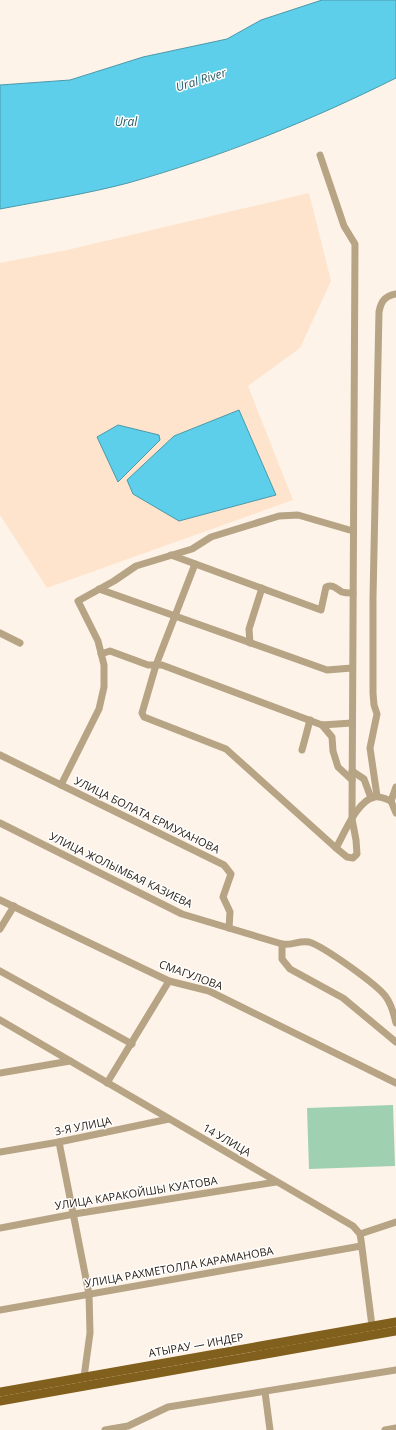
<svg xmlns="http://www.w3.org/2000/svg" width="396" height="1430" viewBox="0 0 396 1430" font-family="'Open Sans',sans-serif">
  <rect width="100%" height="100%" fill="#fef3e9"/>
  <path fill="#fee4cc" d="M309,193L331,281L300,348L248,386L293,500L47,588L0,515V263L67,250Z"/>
  <path fill="#9fd0af" d="M393,1105L395,1166L309,1169L307,1108Z"/>
  <g fill="#5dcfea" stroke="#4c99aa">
    <path d="M322,0H396V78C310,121 220,157 128,183C86,194 42,201 0,209V85L70,80L143,57L227,39L261,20Z"/>
    <path d="M239,410L276,495L179,521L133,494L127,480L174,436Z"/>
    <path d="M118,425L159,435L160,440L118,482L97,437Z"/>
  </g>
  <g fill="none" stroke-linecap="round" stroke-linejoin="round">
    <g stroke="#b7a484" stroke-width="7">
      <path d="M171,555L321,610L326,587C334,584 336,589 342,592C345,593 350,593 353,593"/>
      <path d="M195,564L156,665L142,713L144,717L226,749L336,848L347,857L353,858L357,854L356,840L352,819L355,244L344,226L320,155"/>
      <path d="M99,589L327,670L352,668"/>
      <path d="M0,633L20,643"/>
      <path d="M250,643L249,629L262,588"/>
      <path d="M101,654L110,651L148,665H162L322,725L352,723"/>
      <path d="M322,725L332,737L333,751L338,767L352,780"/>
      <path d="M302,750L310,720"/>
      <path d="M0,755L224,865L231,874L223,897L230,912L229,928"/>
      <path d="M352,771L364,779L371,798"/>
      <path d="M61,785L99,709L104,687V665L98,641L78,601L114,581L136,566L192,549L211,537L279,516L298,515L353,531"/>
      <path d="M396,787L391,801L396,813"/>
      <path d="M377,796L370,748L377,714L374,705L373,693V598L379,312C381,301 385,296 396,294"/>
      <path d="M0,823L182,914L282,944V959L290,969L343,998L396,1042"/>
      <path d="M336,848C344,834 358,799 375,797C380,796 386,799 391,801"/>
      <path d="M0,900L169,981L209,991L396,1083"/>
      <path d="M0,929L14,906"/>
      <path d="M282,944C291,946 299,940 309,942C323,946 378,985 386,997C392,1005 394,1015 396,1023"/>
      <path d="M0,971L132,1044"/>
      <path d="M0,1020L353,1226L360,1234L361,1240L372,1326"/>
      <path d="M0,1073L70,1061"/>
      <path d="M107,1083L169,981"/>
      <path d="M59,1142L89,1294L90,1333L84,1377"/>
      <path d="M0,1152L59,1142L169,1119"/>
      <path d="M0,1228L74,1214L276,1182"/>
      <path d="M360,1234L396,1222"/>
      <path d="M0,1310L361,1246"/>
      <path d="M265,1392L270,1430"/>
      <path d="M105,1430L128,1426L168,1407L396,1370"/>
      <path d="M385,1430L396,1428"/>
    </g>
    <g stroke="#81601d" stroke-width="9">
      <path d="M0,1392L396,1322"/>
      <path d="M0,1401L396,1331"/>
    </g>
  </g>
  <g text-anchor="middle" stroke-width="3" stroke-linejoin="round" paint-order="stroke">
    <g font-size="11" fill="#251c13" stroke="#fff">
      <text transform="translate(147 815) rotate(26)" y="4">УЛИЦА БОЛАТА ЕРМУХАНОВА</text>
      <text transform="translate(121 870) rotate(26)" y="4">УЛИЦА ЖОЛЫМБАЯ КАЗИЕВА</text>
      <text transform="translate(191 975) rotate(20)" y="4">СМАГУЛОВА</text>
      <text transform="translate(83 1126) rotate(-11)" y="4">3-Я УЛИЦА</text>
      <text transform="translate(227 1140) rotate(30)" y="4">14 УЛИЦА</text>
      <text transform="translate(136 1193) rotate(-9)" y="4">УЛИЦА КАРАКОЙШЫ КУАТОВА</text>
      <text transform="translate(179 1267) rotate(-10)" y="4">УЛИЦА РАХМЕТОЛЛА КАРАМАНОВА</text>
      <text transform="translate(196 1345) rotate(-10)" y="4">АТЫРАУ — ИНДЕР</text>
    </g>
    <g font-size="12" font-style="italic" fill="#2b5b67" stroke="#fff">
      <text transform="translate(201 80) rotate(-17)" y="4">Ural River</text>
      <text x="126" y="126">Ural</text>
    </g>
  </g>
</svg>
